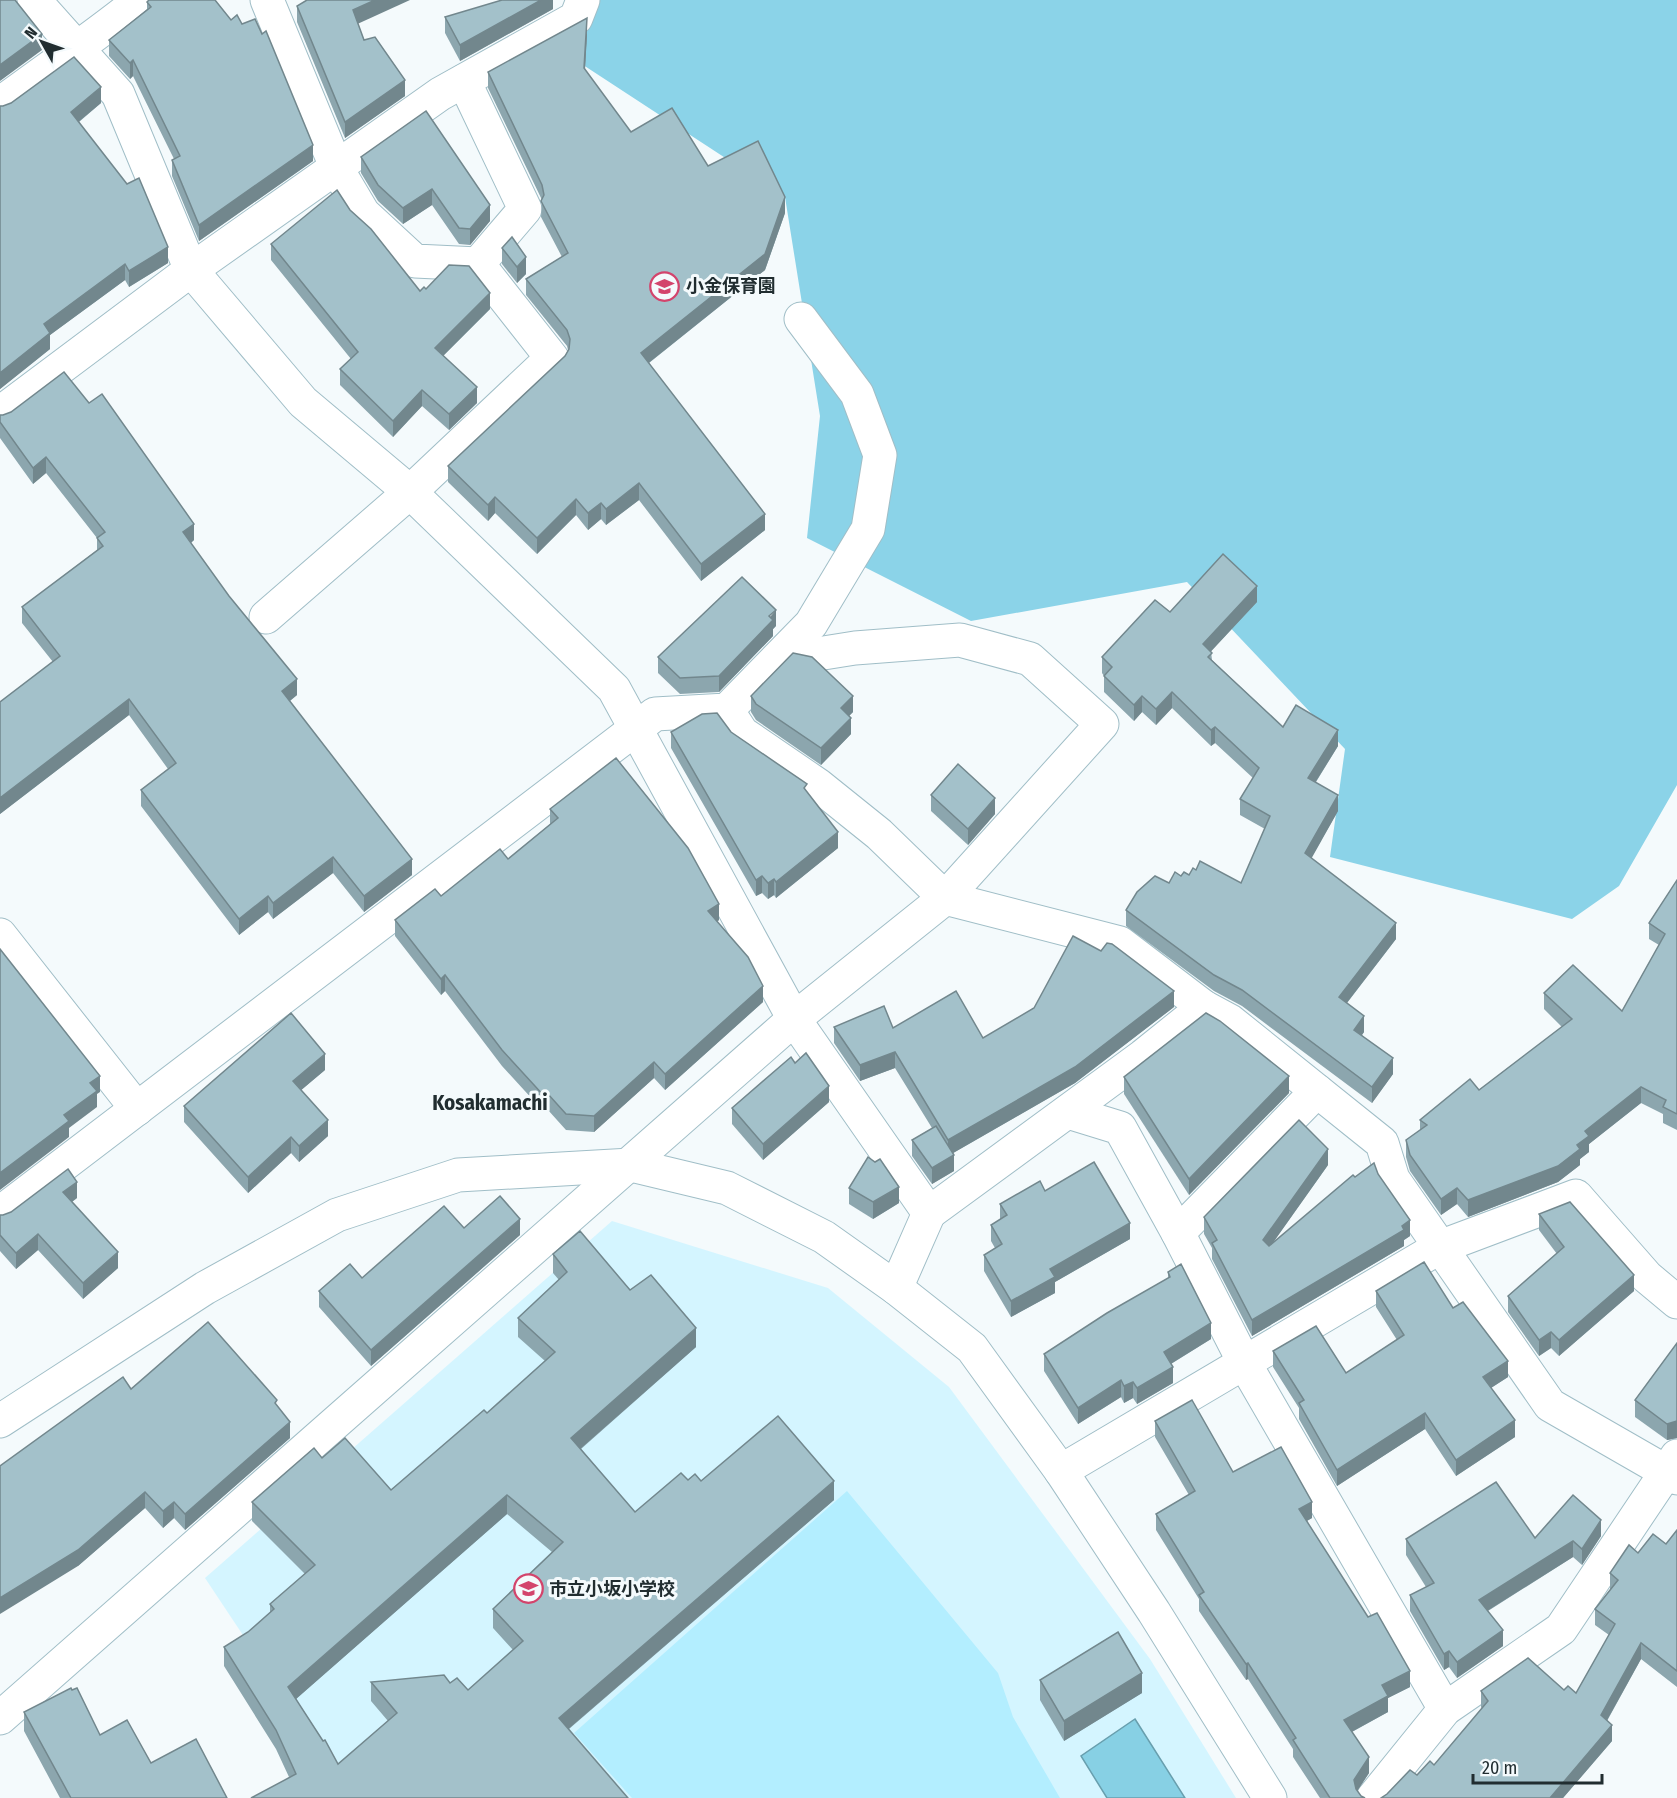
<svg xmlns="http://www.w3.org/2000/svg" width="1677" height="1798" viewBox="0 0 1677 1798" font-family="'Fira Sans Condensed','Noto Sans JP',sans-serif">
  <rect width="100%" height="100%" fill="#f4fafc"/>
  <path fill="#d4f5ff" d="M612,1221L828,1288L949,1387L1150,1659L1236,1798H351L205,1578Z"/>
  <path fill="#b3eeff" d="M847,1491L998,1673L1013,1717L1060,1798H632L574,1733Z"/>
  <path fill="#8bd3e8" d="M595,0H1677V785L1619,886L1572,919L1330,857L1345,749L1187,582L971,621L807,538L820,416L785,197L574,59Z"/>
  <path fill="#87d0e4" stroke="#689fae" stroke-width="1.5" d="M1135,1719L1185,1798H1107L1081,1756Z"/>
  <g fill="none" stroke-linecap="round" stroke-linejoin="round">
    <defs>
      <g id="minor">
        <path d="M34,0L118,94L191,270L303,402L410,492L614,689L794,1019L929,1213L896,1288"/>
        <path d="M464,81L525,209L478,264"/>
        <path d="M0,104C46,69 95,37 140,0"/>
        <path d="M0,413L191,270L440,94L576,18L583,0"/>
        <path d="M266,617L410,492L552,358L478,264L415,261L363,213L337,169L267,0"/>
        <path d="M727,710L742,733L818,785L879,834L945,898L1102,724L1030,659L960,640L855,648L811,655L788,648"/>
        <path d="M0,935L137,1109"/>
        <path d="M1068,1112L1120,1128L1178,1233L1245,1364L1445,1709"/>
        <path d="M0,1213L655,714L727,710L811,624L868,529L880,455L857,394L801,319"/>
        <path d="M929,1213L1143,1056L1204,1007"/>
        <path d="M1178,1233L1317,1091"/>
        <path d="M1061,1471L1440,1247L1576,1196L1647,1277L1677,1302"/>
        <path d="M0,1718L794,1019L945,898L1120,943L1204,1007L1230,1021L1382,1143L1393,1179L1550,1405L1677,1478"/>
        <path d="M1373,1798L1445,1709L1561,1629L1677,1456"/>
      </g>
      <path id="tertiary" d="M0,1421L205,1288L337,1215L458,1175L631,1165L727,1188L824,1237L896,1288L972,1348L1061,1471L1154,1612L1270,1798"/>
    </defs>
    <use href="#minor" stroke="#a0bec7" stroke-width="35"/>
    <use href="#tertiary" stroke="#a0bec7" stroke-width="35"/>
    <use href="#minor" stroke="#fff" stroke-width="33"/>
    <use href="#tertiary" stroke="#fff" stroke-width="33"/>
  </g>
  <g fill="#8ca6ae" fill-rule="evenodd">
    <path d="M553,0V9L460,61L445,33V17Z"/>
    <path d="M147,2L313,161L199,241L172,176V160L174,159L133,76L130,79L109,56V40L147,9Z"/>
    <path d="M297,6L358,24L364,40L405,96L345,138L297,22Z"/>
    <path d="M587,34L585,70L631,132L708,166L785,213L765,270L649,363L765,530L701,581L639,500L606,525L601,519L588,530L576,515L537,554L495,513L488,521L448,482V466L565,356L568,350L567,346L526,295V279L562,257L541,217L542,200L488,88V72Z"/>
    <path d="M101,103L79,122L168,263L129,287L125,280L50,335V349L0,389V106Z"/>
    <path d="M361,157L490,205V221L470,245L459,244L432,205L403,224L378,201L361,173Z"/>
    <path d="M350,210L420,291L426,289L490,309L443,356L477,403L449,430L422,406L393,437L340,385V369L351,359L271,260V244Z"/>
    <path d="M502,248L526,274L517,283L502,264Z"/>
    <path d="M0,415L194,540L191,543L297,695L290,701L412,875L364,912L333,873L273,919L268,912L239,935L141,806V790L168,769L129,715L0,814V702L53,662L22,623V607L97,550V538L46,473L33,484L0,438Z"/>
    <path d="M1257,602L1211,651L1212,660L1283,727L1338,746L1316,782L1338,811L1311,858L1396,939L1347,1003L1364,1032L1362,1035L1393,1074L1372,1103L1242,1006L1214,991L1126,926V910L1181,876L1189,875L1196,870L1241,883L1265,829L1240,815V799L1253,778L1215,743L1211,746L1172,708L1156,725L1142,712L1134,721L1104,692V676L1102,673V657L1170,612Z"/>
    <path d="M776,626L773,629V636L719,692L680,694L658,673V657Z"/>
    <path d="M751,696L853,712L849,716L851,734L821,765L756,720L751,712Z"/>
    <path d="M671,732H731L838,848L776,898L774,895L768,899L762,893L756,896L671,748Z"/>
    <path d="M931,795L995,814L968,845L931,811Z"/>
    <path d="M550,809L719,920L717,922L763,1002L665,1090L654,1078L594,1132L566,1130L548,1110L545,1113L502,1066L445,991L441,995L395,936V920L441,896L508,859L550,824Z"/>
    <path d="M1677,880V1130L1663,1123V1114L1641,1103L1589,1144V1152L1580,1159V1165L1558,1182L1468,1217L1457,1204L1441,1215L1410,1171L1406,1157V1140L1420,1130V1120L1479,1090L1562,1027L1544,1009V993L1622,1011L1659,945L1649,939V923Z"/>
    <path d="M1174,1007L1075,1083L953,1153L954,1171L932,1184L912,1156V1140L932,1128L895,1068L860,1081L834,1043V1027L983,1038Z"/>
    <path d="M325,1070L301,1090L328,1136L299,1162L291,1153L248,1193L184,1122V1106Z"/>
    <path d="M1124,1077L1289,1093L1189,1195L1124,1094Z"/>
    <path d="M829,1102L763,1160L732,1124V1108Z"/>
    <path d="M1328,1165L1271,1245L1355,1177L1378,1174L1410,1236L1404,1240V1246L1252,1336L1212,1259V1248L1204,1234V1217Z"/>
    <path d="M849,1188L899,1203L873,1219L849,1204Z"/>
    <path d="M1045,1191L1130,1239L1055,1282V1293L1011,1317L984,1271V1255L995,1248L991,1241V1225L1000,1220V1204Z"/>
    <path d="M77,1198L72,1202L118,1268L83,1299L38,1250L16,1269L0,1251V1215H3Z"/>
    <path d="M1539,1214L1634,1291L1559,1356L1551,1348L1539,1356L1508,1312V1296L1557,1254L1539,1230Z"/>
    <path d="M464,1228L520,1235L371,1366L319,1307V1291L362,1278Z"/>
    <path d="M553,1254L630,1290L696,1347L581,1449L635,1512L688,1480L834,1500L569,1729L289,1777L276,1749L224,1666V1647L248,1632L270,1613V1604L305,1574L252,1521V1502L322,1458L391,1490L487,1413L545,1361L518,1337V1318L559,1280L553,1273ZM507,1514L552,1552L493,1609V1628L513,1650L468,1690L450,1683L371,1682V1701L388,1721L338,1764L296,1699Z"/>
    <path d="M1168,1272L1211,1339L1171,1364L1173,1383L1137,1404L1133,1398L1124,1403L1121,1397L1078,1424L1044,1371V1354L1168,1278Z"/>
    <path d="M1376,1291L1453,1308L1508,1377L1491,1388L1515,1437L1456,1476L1425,1429L1337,1486L1299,1419V1408L1273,1367V1351L1346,1373L1397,1340L1376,1307Z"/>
    <path d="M1677,1343V1438L1667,1440L1635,1417V1400Z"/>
    <path d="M131,1389L277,1405L290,1438L185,1530L174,1518L163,1528L145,1508L78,1566Z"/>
    <path d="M1155,1421L1233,1472L1312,1518L1307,1521L1410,1687L1388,1698V1712L1352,1732L1369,1773L1357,1791L1361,1796L1365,1798H1320L1293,1757V1749L1248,1679L1246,1680L1199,1611V1599L1156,1530V1514L1189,1495L1155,1437Z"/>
    <path d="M1677,1530V1687L1641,1659L1607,1721L1612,1741L1563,1798H1381L1417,1775L1434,1765L1482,1709L1481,1707V1691L1564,1690L1576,1693L1609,1635L1595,1625V1609L1610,1590V1573L1638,1553L1666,1544Z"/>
    <path d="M1601,1536L1582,1565L1573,1557L1488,1611L1503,1646L1457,1678L1449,1667L1444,1670L1410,1611V1595L1426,1587L1406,1555V1539L1535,1538Z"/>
    <path d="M1040,1680L1142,1693L1064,1741L1040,1700Z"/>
    <path d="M24,1712L100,1735L151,1763L227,1798H60L24,1731Z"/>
  </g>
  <g fill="#72878d">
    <path d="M375,0H410L353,26V10Z"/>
    <path d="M541,0H553V9L460,61V45Z"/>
    <path d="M587,18V34L584,85V68Z"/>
    <path d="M42,34V50L0,81V65Z"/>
    <path d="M133,60V76L130,79V63Z"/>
    <path d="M405,80V96L345,138V122Z"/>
    <path d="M101,87V103L71,128V112Z"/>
    <path d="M313,145V161L199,241V225Z"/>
    <path d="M432,189V205L403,224V208Z"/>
    <path d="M785,197V213L765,270L641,369V353Z"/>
    <path d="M490,205V221L470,245V229Z"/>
    <path d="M168,247V263L129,287V271Z"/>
    <path d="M526,257V274L517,283V267Z"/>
    <path d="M125,264V280L50,335V349L0,389V373L44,324Z"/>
    <path d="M490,293V309L435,364V348Z"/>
    <path d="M477,387V403L449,430V414Z"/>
    <path d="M422,390V406L393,437V421Z"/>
    <path d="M46,457V473L33,484V468Z"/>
    <path d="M639,483V500L606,525V509Z"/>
    <path d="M495,497V513L488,521V505Z"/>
    <path d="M576,499V515L537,554V538Z"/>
    <path d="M601,503V519L588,530V513Z"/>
    <path d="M765,514V530L701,581V564Z"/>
    <path d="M194,524V540L183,549V532Z"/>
    <path d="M1257,586V602L1203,660V644Z"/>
    <path d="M776,610V626L773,629V636L719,692V676Z"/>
    <path d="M297,679V695L282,707V691Z"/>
    <path d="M1172,692V708L1156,725V709Z"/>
    <path d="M853,696V712L841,724V708Z"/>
    <path d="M1142,696V712L1134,721V705Z"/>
    <path d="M129,699V715L0,814V798Z"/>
    <path d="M851,718V734L821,765V748Z"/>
    <path d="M1215,727V743L1211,746V730Z"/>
    <path d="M1338,730V746L1308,794V778Z"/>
    <path d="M1338,795V811L1305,870V853Z"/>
    <path d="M995,798V814L968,845V829Z"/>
    <path d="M838,832V848L776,898V882Z"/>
    <path d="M333,857V873L273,919V903Z"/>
    <path d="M412,859V875L364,912V896Z"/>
    <path d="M762,876V893L756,896V880Z"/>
    <path d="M774,879V895L768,899V883Z"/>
    <path d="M268,896V912L239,935V919Z"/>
    <path d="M719,904V920L708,927V911Z"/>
    <path d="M1396,923V939L1339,1013V997Z"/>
    <path d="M445,975V991L441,995V979Z"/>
    <path d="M763,986V1002L665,1090V1074Z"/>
    <path d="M1174,991V1007L1075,1083L948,1156V1140Z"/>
    <path d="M1364,1016V1032L1354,1046V1030Z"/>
    <path d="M895,1052V1068L860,1081V1065Z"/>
    <path d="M325,1054V1070L293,1097V1081Z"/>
    <path d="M1393,1058V1074L1372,1103V1087Z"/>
    <path d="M654,1062V1078L594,1132V1116Z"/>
    <path d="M100,1076V1092L97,1094V1107L69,1128V1137L0,1190V1173L64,1115L90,1083Z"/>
    <path d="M1289,1076V1093L1189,1195V1179Z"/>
    <path d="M829,1086V1102L763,1160V1144Z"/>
    <path d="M1641,1087V1103L1589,1144V1152L1580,1159V1165L1558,1182L1468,1217V1200L1577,1145L1585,1131Z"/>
    <path d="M548,1094V1110L545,1113V1097Z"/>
    <path d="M328,1120V1136L299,1162V1146Z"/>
    <path d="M291,1137V1153L248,1193V1177Z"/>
    <path d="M1328,1149V1165L1263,1257V1240Z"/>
    <path d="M954,1155V1171L932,1184V1168Z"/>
    <path d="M77,1182V1198L63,1208V1192Z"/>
    <path d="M899,1187V1203L873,1219V1202Z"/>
    <path d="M1457,1188V1204L1441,1215V1199Z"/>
    <path d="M520,1219V1235L371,1366V1350Z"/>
    <path d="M1410,1220V1236L1404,1240V1246L1252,1336V1320Z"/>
    <path d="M1130,1223V1239L1055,1282V1293L1011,1317V1301L1050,1269Z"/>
    <path d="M38,1234V1250L16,1269V1253Z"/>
    <path d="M118,1252V1268L83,1299V1283Z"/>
    <path d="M1634,1275V1291L1559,1356V1340Z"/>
    <path d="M1211,1323V1339L1164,1368V1352Z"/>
    <path d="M696,1328V1347L571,1457V1438Z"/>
    <path d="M1551,1332V1348L1539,1356V1340Z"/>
    <path d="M1508,1361V1377L1483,1393V1377Z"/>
    <path d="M1173,1367V1383L1137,1404V1388Z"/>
    <path d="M1121,1380V1397L1078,1424V1408Z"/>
    <path d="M1133,1382V1398L1124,1403V1386Z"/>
    <path d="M1425,1413V1429L1337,1486V1470Z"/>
    <path d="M1515,1420V1437L1456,1476V1460Z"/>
    <path d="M1677,1421V1438L1667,1440V1424Z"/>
    <path d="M290,1422V1438L185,1530V1514Z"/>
    <path d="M834,1481V1500L559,1737V1718Z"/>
    <path d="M145,1492V1508L78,1566L0,1614V1598Z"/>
    <path d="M507,1495V1514L288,1706V1687Z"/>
    <path d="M174,1502V1518L163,1528V1511Z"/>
    <path d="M1312,1502V1518L1299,1525V1509Z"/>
    <path d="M1601,1520V1536L1582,1565V1549Z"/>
    <path d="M1573,1541V1557L1479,1616V1600Z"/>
    <path d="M1503,1630V1646L1457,1678V1662Z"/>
    <path d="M1641,1643V1659L1601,1731V1715Z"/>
    <path d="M1449,1651V1667L1444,1670V1654Z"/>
    <path d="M1248,1663V1679L1246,1680V1664Z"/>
    <path d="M1410,1671V1687L1388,1698V1712L1344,1736V1720L1382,1685Z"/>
    <path d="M1142,1673V1693L1064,1741V1721Z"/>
    <path d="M1612,1725V1741L1563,1798H1550Z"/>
    <path d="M1369,1757V1773L1354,1796V1780Z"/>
  </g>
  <g fill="#a3c1ca" stroke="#72878d" stroke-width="1.5" fill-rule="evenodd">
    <path d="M0,0H15L42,34L0,65Z"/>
    <path d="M149,0H215L231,20L237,15L242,24L255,19L262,34L266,31L313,145L199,225L172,160L180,156L133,60L130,63L109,40L151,7L147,2Z"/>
    <path d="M307,0H375L353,10L364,40L375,37L405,80L345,122L297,6Z"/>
    <path d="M502,0H541L460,45L445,17Z"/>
    <path d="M587,18L584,68L631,132L672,108L708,166L758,141L785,197L765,254L641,353L765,514L701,564L639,483L606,509L601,503L588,513L576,499L537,538L495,497L488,505L448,466L565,356L569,349L570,339L567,330L526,279L568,253L541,201L544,195L542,185L488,72Z"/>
    <path d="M74,57L101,87L71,112L127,184L139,178L168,247L129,271L125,264L44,324L50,333L0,373V106H3L11,103Z"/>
    <path d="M426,111L490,205L470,229L459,228L432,189L403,208L378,185L361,157Z"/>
    <path d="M337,190L350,210L371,229L420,291L424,287L426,289L449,265L469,266L490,293L435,348L477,387L449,414L422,390L393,421L340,369L358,352L271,244Z"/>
    <path d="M512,237L526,257L517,267L502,248Z"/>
    <path d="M64,372L89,403L102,394L194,524L183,532L229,596L297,679L282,691L412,859L364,896L333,857L273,903L268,896L239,919L141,790L176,763L129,699L0,798V702L60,656L22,607L103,546L97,538L105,532L46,457L33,468L0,422V415H3L11,412Z"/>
    <path d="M1223,554L1257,586L1203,644L1212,653L1208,657L1283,727L1296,705L1338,730L1308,778L1338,795L1305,853L1396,923L1339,997L1364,1016L1354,1030L1393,1058L1372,1087L1242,990L1214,975L1126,910L1137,892L1155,876L1169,883L1175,872L1181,876L1184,872L1189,875L1193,868L1196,870L1200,861L1241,883L1270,816L1240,799L1259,768L1215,727L1211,730L1172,692L1156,709L1142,696L1134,705L1104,676L1112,667L1102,657L1155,600L1170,612Z"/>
    <path d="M742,577L776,610L769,616L773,620L719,676L680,678L658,657Z"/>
    <path d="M793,653L812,657L853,696L841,708L851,718L821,748L756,704L751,696Z"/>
    <path d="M717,713L731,732L807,784L804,788L838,832L776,882L774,879L768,883L762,876L756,880L671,732L702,714Z"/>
    <path d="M616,758L688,848L719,904L708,911L748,957L763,986L665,1074L654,1062L594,1116L566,1114L548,1094L545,1097L502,1050L445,975L441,979L395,920L435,889L441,896L500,849L508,859L558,818L550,809Z"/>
    <path d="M958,764L995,798L968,829L931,795Z"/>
    <path d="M1677,880V1114L1663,1107L1666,1100L1641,1087L1585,1131L1589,1136L1577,1145L1580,1149L1558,1166L1468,1200L1457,1188L1441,1199L1410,1155L1406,1140L1427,1125L1420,1120L1470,1079L1479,1090L1572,1019L1544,993L1573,965L1622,1011L1665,934L1649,923Z"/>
    <path d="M1073,936L1101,951L1107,943L1112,944L1174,991L1075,1067L948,1140L895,1052L860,1065L834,1027L884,1006L893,1028L956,991L983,1038L1034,1008Z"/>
    <path d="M0,949L100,1076L90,1083L97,1091L64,1115L69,1121L0,1173Z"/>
    <path d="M291,1013L325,1054L293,1081L328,1120L299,1146L291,1137L248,1177L184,1106Z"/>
    <path d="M1206,1013L1220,1021L1289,1076L1189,1179L1124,1077Z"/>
    <path d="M806,1053L829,1086L763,1144L732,1108L791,1057L795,1063Z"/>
    <path d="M1299,1120L1328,1149L1263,1240L1269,1246L1353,1175L1355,1177L1374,1163L1378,1174L1410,1220L1402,1226L1404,1230L1252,1320L1212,1243L1217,1240L1204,1217Z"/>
    <path d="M936,1126L954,1155L932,1168L912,1140Z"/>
    <path d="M868,1157L875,1162L880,1159L899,1187L873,1202L849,1188Z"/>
    <path d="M1094,1162L1130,1223L1050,1269L1055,1277L1011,1301L984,1255L1002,1244L991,1225L1007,1215L1000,1204L1040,1181L1045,1191Z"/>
    <path d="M68,1169L77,1182L63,1192L118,1252L83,1283L38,1234L16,1253L0,1235V1215H3L11,1212Z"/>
    <path d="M500,1196L520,1219L371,1350L319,1291L350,1264L362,1278L444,1206L464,1228Z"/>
    <path d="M1570,1202L1634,1275L1559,1340L1551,1332L1539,1340L1508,1296L1564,1247L1539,1214Z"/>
    <path d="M580,1231L630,1290L651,1275L696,1328L571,1438L635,1512L681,1473L688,1480L695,1474L701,1481L778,1416L834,1481L559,1718L628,1798H251L296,1774L276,1730L224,1647L248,1632L274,1609L270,1604L315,1565L252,1502L314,1448L322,1458L345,1438L391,1490L484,1410L487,1413L555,1352L518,1318L567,1272L553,1254ZM507,1495L563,1542L493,1609L523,1641L468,1690L457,1678L450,1683L444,1675L371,1682L397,1713L338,1764L325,1740L323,1741L288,1687Z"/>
    <path d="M1424,1262L1453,1308L1463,1302L1508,1361L1483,1377L1515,1420L1456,1460L1425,1413L1337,1470L1299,1403L1304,1400L1273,1351L1316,1326L1346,1373L1404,1335L1376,1291Z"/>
    <path d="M1181,1264L1211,1323L1164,1352L1173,1367L1137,1388L1133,1382L1124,1386L1121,1380L1078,1408L1044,1354L1107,1313L1170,1277L1168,1272Z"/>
    <path d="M208,1322L277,1400L275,1403L290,1422L185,1514L174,1502L163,1511L145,1492L78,1550L0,1598V1466L123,1377L131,1389Z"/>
    <path d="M1677,1343V1421L1667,1424L1635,1400Z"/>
    <path d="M1192,1400L1233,1472L1281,1447L1312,1502L1299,1509L1368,1617L1377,1613L1410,1671L1382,1685L1388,1696L1344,1720L1369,1757L1354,1780L1356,1789L1361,1796L1365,1798H1330L1293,1740L1296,1738L1248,1663L1246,1664L1199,1595L1204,1592L1156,1514L1195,1491L1155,1421Z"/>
    <path d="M1496,1482L1535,1538L1573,1495L1601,1520L1582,1549L1573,1541L1479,1600L1503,1630L1457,1662L1449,1651L1444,1654L1410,1595L1434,1583L1406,1539Z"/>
    <path d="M1677,1530V1671L1641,1643L1601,1715L1612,1725L1550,1798H1381L1387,1794L1410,1770L1417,1775L1430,1761L1434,1765L1488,1701L1481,1691L1528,1658L1564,1690L1568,1686L1576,1693L1615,1624L1595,1609L1618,1580L1610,1573L1629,1545L1638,1553L1653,1534L1666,1544Z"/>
    <path d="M1118,1632L1142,1673L1064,1721L1040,1680Z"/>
    <path d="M71,1688L72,1690L77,1688L100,1735L127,1720L151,1763L196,1739L227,1798H71L24,1712Z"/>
  </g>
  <defs>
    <symbol id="school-ring" viewBox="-11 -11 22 22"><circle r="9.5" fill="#f4fafc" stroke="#d3446c" stroke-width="1.5"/><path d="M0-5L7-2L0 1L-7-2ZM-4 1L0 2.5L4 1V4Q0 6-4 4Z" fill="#d3446c"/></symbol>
  </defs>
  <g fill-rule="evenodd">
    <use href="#school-ring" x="648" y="270" width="33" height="33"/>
    <use href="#school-ring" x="512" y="1572" width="33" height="33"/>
  </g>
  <g text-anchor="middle" stroke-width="6" stroke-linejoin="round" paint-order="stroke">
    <g font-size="18" font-weight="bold" fill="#212d30" stroke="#f4fafc" text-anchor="start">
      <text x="686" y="292">小金保育園</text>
      <text x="549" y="1595">市立小坂小学校</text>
    </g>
    <g font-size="21" font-weight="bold" fill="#212d30" stroke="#f4fafc">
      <text x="490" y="1110">Kosakamachi</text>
    </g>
  </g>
  <g transform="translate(42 42) rotate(310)" stroke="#f4fafc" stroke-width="4.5" paint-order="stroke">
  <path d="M0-4.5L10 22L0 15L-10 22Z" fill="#212d30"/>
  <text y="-9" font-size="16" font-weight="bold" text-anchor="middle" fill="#212d30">N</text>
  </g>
  <path d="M1473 1774v9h129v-9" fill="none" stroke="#212d30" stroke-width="3"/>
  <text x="1482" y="1774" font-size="18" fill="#212d30" stroke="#f4fafc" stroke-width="4.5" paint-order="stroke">20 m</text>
</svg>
